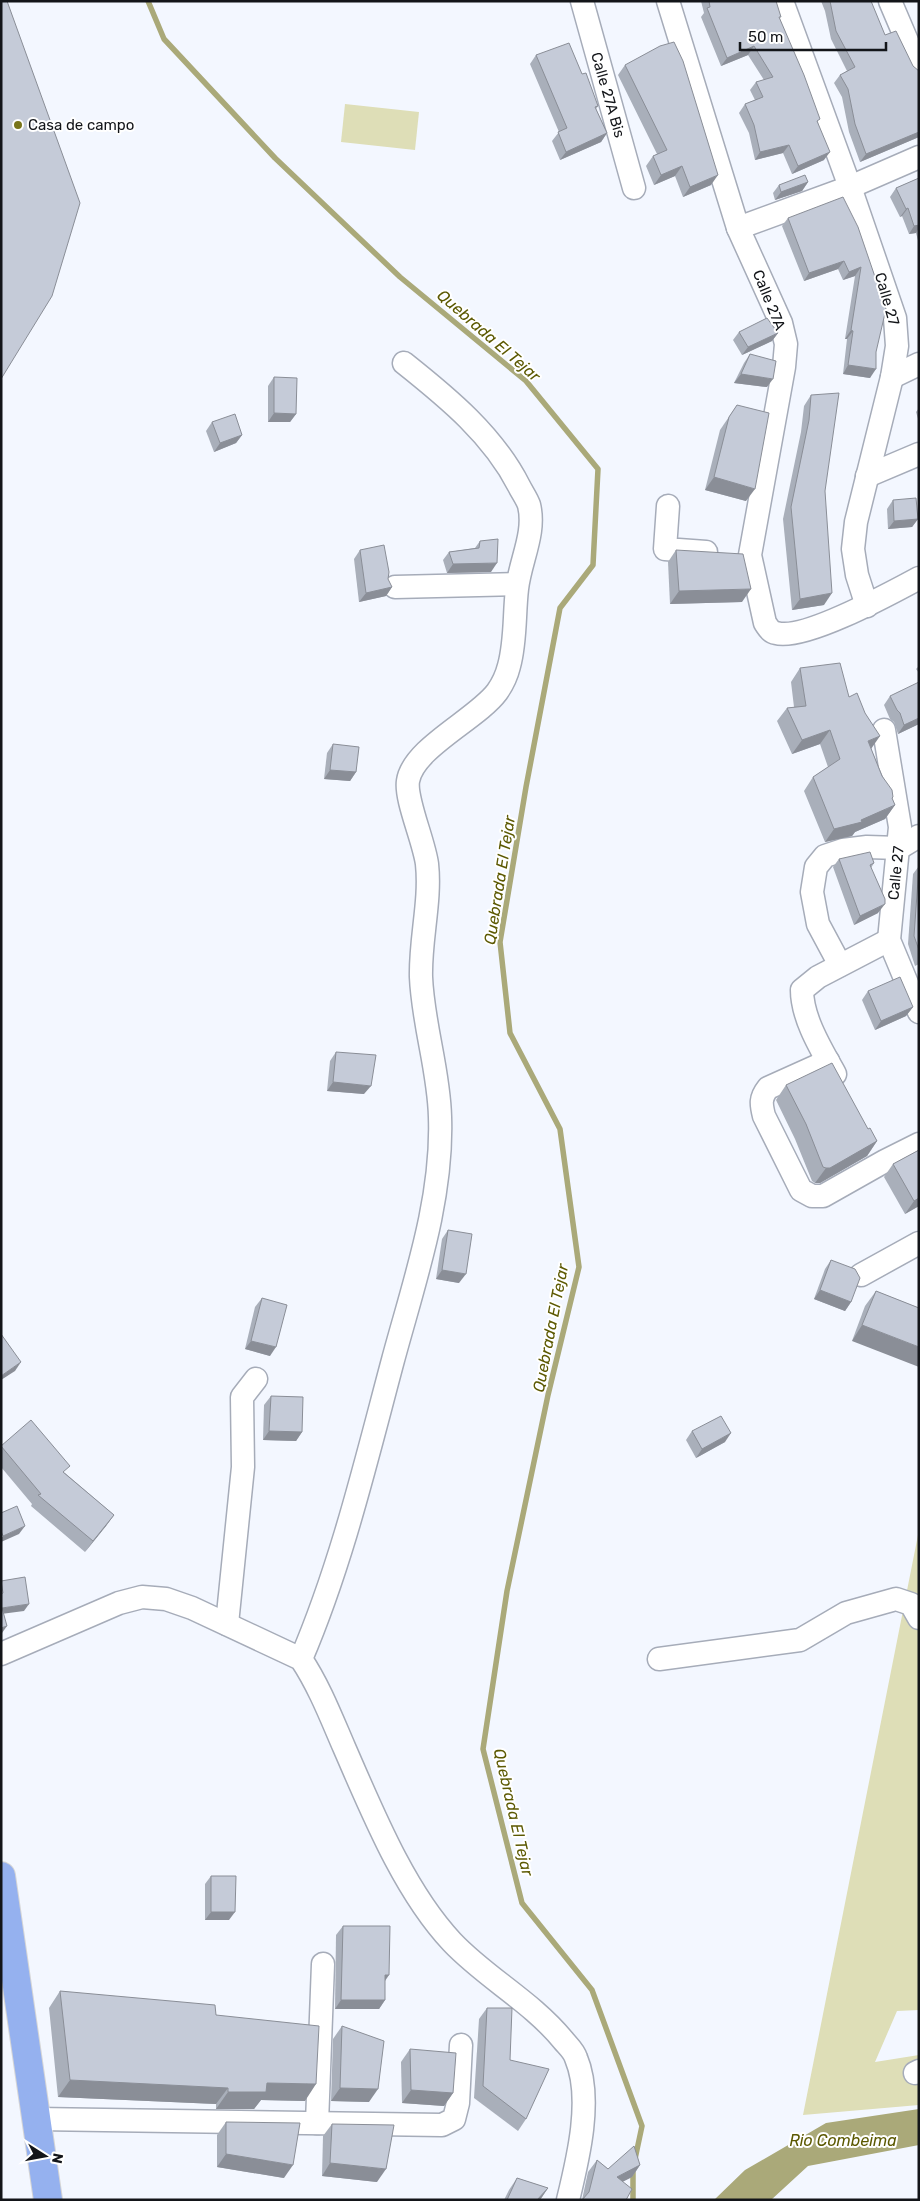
<svg xmlns="http://www.w3.org/2000/svg" width="920" height="2201" viewBox="0 0 920 2201" font-family="Rubik,sans-serif">
  <rect width="100%" height="100%" fill="#f3f7ff"/>
  <g fill="#dedeb7">
    <path d="M345,104L419,112L415,150L341,142Z"/>
    <path d="M919,1530V2010L897,2011L875,2062L919,2055V2105L803,2115Z"/>
  </g>
  <path fill="#aaa979" d="M919,2109V2145L808,2166L771,2200H714L745,2170L826,2123Z"/>
  <g fill="none" stroke-linecap="round" stroke-linejoin="round">
    <g stroke="#aaa979" stroke-width="5.5">
      <path d="M148,1L164,39L275,158L400,277L526,381L598,469L593,565L560,608L526,787L500,942L510,1033L560,1129L579,1267L548,1395L507,1591L483,1749L522,1903L592,1990L642,2126L635,2159"/>
      <path d="M633,2200V2171"/>
    </g>
    <defs>
      <g id="minor">
        <path d="M582,1L634,188"/>
        <path d="M668,1L738,228L781,323L786,344L784,367L750,555L765,623C768,627 770,632 776,633C804,641 891,593 919,578"/>
        <path d="M782,1L850,187L895,318L897,346L892,377L856,522L853,549L857,575L867,606"/>
        <path d="M890,1L919,69"/>
        <path d="M738,228L850,187L919,157"/>
        <path d="M892,377L919,364"/>
        <path d="M867,476L919,454"/>
        <path d="M668,506L665,549L706,552"/>
        <path d="M395,587L517,584"/>
        <path d="M884,730L900,827L889,940L919,1012"/>
        <path d="M840,965L818,924L812,892L816,867L825,856L843,850L867,847L899,848L919,836"/>
        <path d="M828,1061L768,1088C760,1098 761,1104 764,1116L801,1190L812,1196H823L885,1161L919,1144"/>
        <path d="M835,1074C821,1049 802,1018 802,990L818,977L889,940"/>
        <path d="M861,1275L919,1243"/>
        <path d="M227,1624L243,1467L242,1397L256,1379"/>
        <path d="M1,1654L119,1603L142,1597L166,1599L192,1608L301,1659C319,1686 331,1717 344,1747C372,1811 404,1891 452,1942C486,1978 531,2001 563,2040C567,2045 574,2051 576,2058C593,2098 578,2159 568,2200"/>
        <path d="M301,1659C342,1563 366,1461 393,1360C414,1282 443,1200 440,1117C439,1070 423,1025 421,977C420,939 431,901 427,864C424,841 405,799 408,781C413,748 477,719 497,692C502,685 507,674 509,666C516,641 514,614 517,589C520,561 536,533 529,505C527,499 522,492 519,486C493,435 448,398 404,363"/>
        <path d="M659,1659L800,1640L846,1613L896,1599L911,1604L919,1618"/>
        <path d="M915,2073L919,2071"/>
        <path d="M37,2119L442,2125L454,2119L458,2103L461,2045"/>
        <path d="M317,2123L323,1964"/>
      </g>
      <path id="highway" d="M1,1876L48,2200"/>
    </defs>
    <use href="#minor" stroke="#a6acb9" stroke-width="25"/>
    <use href="#highway" stroke="#d5d5d6" stroke-width="30"/>
    <use href="#minor" stroke="#fff" stroke-width="22"/>
    <use href="#highway" stroke="#95b1ef" stroke-width="28"/>
  </g>
  <g fill="#a9afba">
    <path d="M701,1H776L780,19L818,122L824,160L792,174L783,153L755,160L749,133L739,113L745,104L755,100L750,90L756,82L764,80L748,55L721,66L701,17L704,13Z"/>
    <path d="M821,1H873L871,2L919,137L860,162L849,132L842,97L834,83L840,75L847,71L831,39L825,11Z"/>
    <path d="M536,55L582,74L598,106L596,109L607,133L601,142L560,160L552,141L559,132L530,64Z"/>
    <path d="M625,65L711,185L683,197L675,176L654,185L646,166L653,156L657,154L618,75Z"/>
    <path d="M919,178V244L916,233L909,234L902,216L900,217L890,197L896,188Z"/>
    <path d="M808,182L802,191L775,200L773,193L779,185Z"/>
    <path d="M788,218L858,227L876,352L870,378L843,374L847,339H845L855,276L843,280L838,269L804,281L782,226Z"/>
    <path d="M739,332L778,333L772,341L742,355L733,340Z"/>
    <path d="M750,354L767,387L734,383L744,363Z"/>
    <path d="M274,377L296,414L290,422H268V386Z"/>
    <path d="M811,395L824,605L792,610L783,519L801,432L804,406Z"/>
    <path d="M737,405L746,501L705,490L720,430Z"/>
    <path d="M919,408V422L916,412Z"/>
    <path d="M212,422L242,435L236,443L214,452L206,431Z"/>
    <path d="M893,500L918,519L912,527L888,529L887,509Z"/>
    <path d="M480,541L491,572L447,573L443,560L449,552L475,548Z"/>
    <path d="M360,550L392,587L386,596L359,602L354,559Z"/>
    <path d="M676,550L742,602L670,604L668,562Z"/>
    <path d="M919,666V673L916,669Z"/>
    <path d="M800,668L849,697L895,805L885,819L855,832L852,836L825,842L804,791L813,777L828,767L820,744L792,754L777,721L787,708L794,707L791,682Z"/>
    <path d="M890,696L919,724L898,734L894,722L890,719L884,705Z"/>
    <path d="M333,744L356,772L350,781L324,779L327,753Z"/>
    <path d="M839,859L874,863L871,868L878,913L854,925L833,867Z"/>
    <path d="M919,866V964L915,966L908,944L913,874Z"/>
    <path d="M868,991L913,1007L906,1016L875,1030L862,1000Z"/>
    <path d="M336,1052L364,1094L327,1091L330,1061Z"/>
    <path d="M786,1085L868,1129L877,1141L867,1156L820,1183H815L812,1181L795,1139L776,1100Z"/>
    <path d="M919,1150V1206L905,1214L884,1177L893,1164Z"/>
    <path d="M448,1230L459,1283L436,1279L442,1239Z"/>
    <path d="M831,1260L851,1302L845,1311L814,1299L825,1269Z"/>
    <path d="M876,1291L919,1308L852,1341L865,1306Z"/>
    <path d="M262,1298L270,1356L245,1349L255,1307Z"/>
    <path d="M271,1396L302,1432L296,1441L263,1440L264,1405Z"/>
    <path d="M692,1431L725,1442L696,1458L686,1440Z"/>
    <path d="M1,1446L65,1473L114,1515L106,1526L85,1552L31,1506L32,1504L1,1467Z"/>
    <path d="M211,1876L229,1920H205V1884Z"/>
    <path d="M343,1926L385,1981V2000L379,2009H335L336,1935Z"/>
    <path d="M60,1991L216,2015L305,2101L261,2100L254,2109H216V2104L58,2097L49,2008Z"/>
    <path d="M487,2008L510,2060L526,2119L518,2131L474,2098L479,2019Z"/>
    <path d="M342,2026L369,2102L331,2101L333,2039Z"/>
    <path d="M410,2049L453,2093L444,2106L402,2103L401,2062Z"/>
    <path d="M226,2122L284,2178L217,2167V2135Z"/>
    <path d="M332,2124L377,2182L322,2176L323,2136Z"/>
    <path d="M597,2160L608,2169L640,2165L632,2177L582,2200L588,2172Z"/>
    <path d="M517,2178L548,2188L540,2200H504L509,2190Z"/>
  </g>
  <g fill="#8a8e97">
    <path d="M754,46L748,55L721,66L727,58Z"/>
    <path d="M919,132V137L860,162L866,154Z"/>
    <path d="M607,133L601,142L560,160L566,152Z"/>
    <path d="M789,145L783,153L755,160L760,152Z"/>
    <path d="M830,152L824,160L792,174L798,166Z"/>
    <path d="M682,166L675,176L654,185L661,175Z"/>
    <path d="M718,175L711,185L683,197L690,187Z"/>
    <path d="M808,182L802,191L775,200L781,192Z"/>
    <path d="M908,208L902,216L900,217L906,209Z"/>
    <path d="M919,225V228L916,233L909,234L914,226Z"/>
    <path d="M844,261L838,269L804,281L809,273Z"/>
    <path d="M861,267L855,276L843,280L849,272Z"/>
    <path d="M851,330L853,331L847,339H845Z"/>
    <path d="M778,333L772,341L742,355L748,347Z"/>
    <path d="M848,365L876,369L870,378L843,374Z"/>
    <path d="M741,374L773,379L767,387L734,383Z"/>
    <path d="M274,413L296,414L290,422H268Z"/>
    <path d="M242,435L236,443L214,452L220,443Z"/>
    <path d="M714,477L755,489L746,501L705,490Z"/>
    <path d="M918,519L912,527L888,529L894,521Z"/>
    <path d="M497,563L491,572L447,573L453,564Z"/>
    <path d="M392,587L386,596L359,602L366,593Z"/>
    <path d="M751,589L742,602L670,604L679,591Z"/>
    <path d="M832,593L824,605L792,610L800,599Z"/>
    <path d="M919,718V724L898,734L904,725Z"/>
    <path d="M830,730L820,744L792,754L802,740Z"/>
    <path d="M880,736L871,749L868,741Z"/>
    <path d="M330,770L356,772L350,781L324,779Z"/>
    <path d="M893,797L885,810L895,805L885,819L855,832L852,836L825,842L834,829L861,820Z"/>
    <path d="M885,904L878,913L854,925L860,916Z"/>
    <path d="M913,1007L906,1016L875,1030L881,1021Z"/>
    <path d="M333,1082L371,1086L364,1094L327,1091Z"/>
    <path d="M877,1141L867,1156L820,1183H815L826,1168Z"/>
    <path d="M919,1198V1206L905,1214L914,1201Z"/>
    <path d="M442,1270L466,1274L459,1283L436,1279Z"/>
    <path d="M820,1290L851,1302L845,1311L814,1299Z"/>
    <path d="M862,1325L919,1347V1367L852,1341Z"/>
    <path d="M251,1341L276,1347L270,1356L245,1349Z"/>
    <path d="M21,1362L15,1371L1,1380V1376Z"/>
    <path d="M269,1431L302,1432L296,1441L263,1440Z"/>
    <path d="M731,1433L725,1442L696,1458L702,1449Z"/>
    <path d="M114,1515L106,1526L85,1552L93,1541Z"/>
    <path d="M25,1526L19,1534L1,1542V1538L3,1536Z"/>
    <path d="M29,1604L24,1611L1,1614L2,1608Z"/>
    <path d="M7,1626L2,1633H1V1628Z"/>
    <path d="M211,1912H235L229,1920H205Z"/>
    <path d="M385,1975H389L383,1984Z"/>
    <path d="M341,2000H385L379,2009H335Z"/>
    <path d="M70,2080L228,2088L216,2104L58,2097Z"/>
    <path d="M267,2083L316,2084L305,2101L261,2100L254,2109H216L228,2092Z"/>
    <path d="M340,2088L378,2089L369,2102L331,2101Z"/>
    <path d="M411,2090L453,2093L444,2106L402,2103Z"/>
    <path d="M226,2154L293,2165L284,2178L217,2167Z"/>
    <path d="M330,2163L386,2169L377,2182L322,2176Z"/>
    <path d="M640,2165L632,2177L609,2189L617,2177Z"/>
    <path d="M548,2188L540,2200H537Z"/>
  </g>
  <g fill="#c5cbd8" stroke="#8a8e97">
    <path d="M1,1H7L80,203L52,296L1,379Z"/>
    <path d="M709,1H776L781,17H779L804,75L820,119L817,121L830,152L798,166L789,145L760,152L754,125L745,104L763,97L756,82L773,77L754,46L727,58L707,8L710,7Z"/>
    <path d="M830,1H871L885,35L896,31L913,66L919,71V132L866,154L855,124L848,89L840,75L855,67L836,31Z"/>
    <path d="M674,42L683,61L718,175L690,187L682,166L661,175L653,156L667,150L625,65L660,46Z"/>
    <path d="M569,43L582,74L586,73L598,106L595,107L607,133L566,152L558,132L567,128L536,55Z"/>
    <path d="M805,175L808,182L781,192L779,185Z"/>
    <path d="M919,178V225L914,226L908,208L906,209L896,188Z"/>
    <path d="M843,197L858,227L886,309L876,352V369L848,365L853,331L851,330L861,267L849,272L844,261L809,273L788,218Z"/>
    <path d="M767,318L778,333L748,347L739,332Z"/>
    <path d="M750,354L776,361L773,379L741,374Z"/>
    <path d="M274,377L297,378L296,414L274,413Z"/>
    <path d="M839,393L825,491L832,593L800,599L791,507L809,420L811,395Z"/>
    <path d="M737,405L769,413L755,489L714,477L729,417Z"/>
    <path d="M235,414L242,435L220,443L212,422Z"/>
    <path d="M916,498L918,519L894,521L893,500Z"/>
    <path d="M498,539L497,563L453,564L449,552L479,548L480,541Z"/>
    <path d="M384,545L389,572L388,579L392,587L366,593L360,550Z"/>
    <path d="M676,550L743,554L751,589L679,591Z"/>
    <path d="M840,663L849,697L857,693L865,713L880,736L868,741L882,776L892,790L893,797L892,798L895,805L861,820L862,822L834,829L813,777L840,759L830,730L802,740L787,708L806,706L800,668Z"/>
    <path d="M919,682V718L904,725L900,713L897,710L890,696Z"/>
    <path d="M333,744L359,747L356,772L330,770Z"/>
    <path d="M870,852L874,863L870,865L885,899V904L860,916L839,859Z"/>
    <path d="M919,866V950L914,936Z"/>
    <path d="M900,977L913,1007L881,1021L868,991Z"/>
    <path d="M336,1052L376,1055L371,1086L333,1082Z"/>
    <path d="M832,1063L868,1129L870,1128L877,1141L830,1168H826L823,1167L806,1124L786,1085Z"/>
    <path d="M919,1150V1198L914,1201L893,1164Z"/>
    <path d="M448,1230L472,1234L466,1274L442,1270Z"/>
    <path d="M831,1260L855,1269L860,1278L851,1302L820,1290Z"/>
    <path d="M876,1291L919,1308V1347L862,1325Z"/>
    <path d="M262,1298L287,1305L276,1347L251,1341Z"/>
    <path d="M1,1334L21,1362L1,1376Z"/>
    <path d="M271,1396L303,1397L302,1432L269,1431Z"/>
    <path d="M721,1416L731,1433L702,1449L692,1431Z"/>
    <path d="M31,1420L70,1466L63,1472L114,1515L93,1541L38,1495L41,1494L1,1446Z"/>
    <path d="M17,1506L25,1526L3,1536L1,1531V1513Z"/>
    <path d="M25,1577L29,1604L2,1608L7,1626L1,1628V1594L3,1593L1,1581Z"/>
    <path d="M211,1876H236L235,1912H211Z"/>
    <path d="M343,1926H390L389,1975H385V2000H341Z"/>
    <path d="M60,1991L215,2005L216,2015L319,2026L316,2084L267,2083L266,2092H228V2088L70,2080Z"/>
    <path d="M487,2008H512L510,2060L549,2069L526,2119L483,2086Z"/>
    <path d="M342,2026L384,2041L378,2089L340,2088Z"/>
    <path d="M410,2049L456,2053L453,2093L411,2090Z"/>
    <path d="M226,2122L300,2123L293,2165L226,2154Z"/>
    <path d="M332,2124L394,2125L386,2169L330,2163Z"/>
    <path d="M634,2146L640,2165L617,2177L632,2189L626,2200H582L589,2192L597,2160L608,2169Z"/>
    <path d="M517,2178L548,2188L537,2200H507Z"/>
  </g>
  <circle fill="#79751a" stroke="#fff" stroke-width="2" cx="18" cy="125" r="5"/>
  <g text-anchor="middle" stroke-width="4" stroke-linejoin="round" paint-order="stroke">
    <g font-size="15" fill="#131519" stroke="#fff">
      <text transform="translate(608 95) rotate(74)" y="5">Calle 27A Bis</text>
      <text transform="translate(887 299) rotate(74)" y="5">Calle 27</text>
      <text transform="translate(769 300) rotate(68)" y="5">Calle 27A</text>
      <text transform="translate(896 873) rotate(-84)" y="5">Calle 27</text>
    </g>
    <g font-size="15" fill="#131519" stroke="#fff" text-anchor="start">
      <text x="28" y="130">Casa de campo</text>
    </g>
    <g font-size="16" font-style="italic" fill="#5c5902" stroke="#fff">
      <text transform="translate(489 335) rotate(41)" y="6">Quebrada El Tejar</text>
      <text transform="translate(499 880) rotate(-81)" y="6">Quebrada El Tejar</text>
      <text transform="translate(550 1328) rotate(-79)" y="6">Quebrada El Tejar</text>
      <text transform="translate(514 1812) rotate(77)" y="6">Quebrada El Tejar</text>
      <text x="843" y="2146">Rio Combeima</text>
    </g>
  </g>
  <rect width="920" height="2201" fill="none" stroke="#131519" stroke-width="5"/>
  <g transform="translate(45 2156) rotate(101)" stroke="#ffffff" stroke-width="4" paint-order="stroke">
  <path d="M0-4L9 19L0 12L-9 19Z" fill="#131519"/>
  <text y="-8" font-size="14" font-weight="bold" text-anchor="middle" fill="#131519">N</text>
  </g>
  <path d="M740 42v8h146v-8" fill="none" stroke="#131519" stroke-width="2.5"/>
  <text x="748" y="42" font-size="15" fill="#131519" stroke="#ffffff" stroke-width="4" paint-order="stroke">50 m</text>
</svg>
